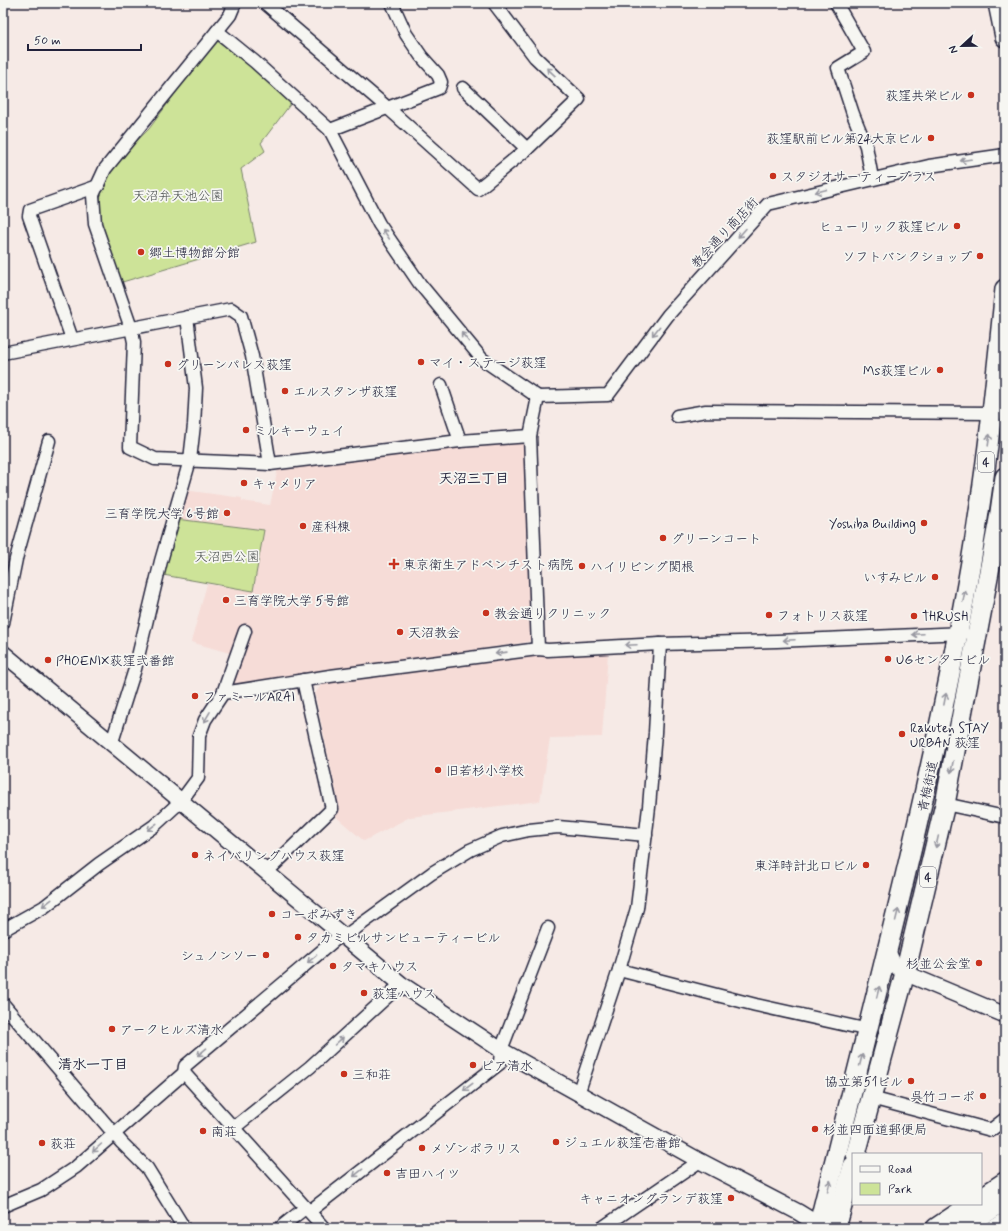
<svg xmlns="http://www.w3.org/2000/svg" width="1008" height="1231" viewBox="0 0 1008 1231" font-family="Mynerve,'Klee One',sans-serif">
  <rect width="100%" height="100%" fill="#f6eae6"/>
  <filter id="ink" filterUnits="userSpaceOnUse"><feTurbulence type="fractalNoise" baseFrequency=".025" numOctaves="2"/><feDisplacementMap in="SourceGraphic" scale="8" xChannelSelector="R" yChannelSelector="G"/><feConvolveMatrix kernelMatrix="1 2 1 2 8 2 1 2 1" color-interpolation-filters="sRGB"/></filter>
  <g filter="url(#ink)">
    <g fill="#f6dcd7">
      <path d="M523,441L525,443L533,636L528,642L235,685L232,680L233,654L191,642L207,584L253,591L264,530L176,519L184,490L242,498V501L270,505L278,468L454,446Z"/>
      <path d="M608,653L602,737L550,738L540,801L410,817L364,841L334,815L340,810L315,694L323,682L538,654L549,658Z"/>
    </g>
    <g fill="#cde398" stroke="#78826a">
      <path d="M217,41L239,56L292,102L261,143L265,151L241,169L256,242L119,283L106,249L100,213L101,188L110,167L149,129L190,73Z"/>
      <path d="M176,519L264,530L253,591L163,575Z"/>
    </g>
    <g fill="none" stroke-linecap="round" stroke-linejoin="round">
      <defs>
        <g id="minor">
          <path d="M235,3L230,15L105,169L93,195L95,224L131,328L134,342L130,447L155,459L270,464L460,441L530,436"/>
          <path d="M265,3L389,109L478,189L527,149L579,99L535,57L494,3"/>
          <path d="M836,3L864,52L838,68L853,114L866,146L872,178"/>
          <path d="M217,31L255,62L330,130L379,224L420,284L482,359L538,397"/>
          <path d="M463,88L527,149"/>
          <path d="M330,130L439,88L441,82L438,75L421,56L406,34L392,3"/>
          <path d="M72,339L29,216L30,210L98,186"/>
          <path d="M3,353L231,309L241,316L252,356L270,464"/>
          <path d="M441,385L460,441"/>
          <path d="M538,397L608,395L668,315L768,204L929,166L1005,155"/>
          <path d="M677,416L706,411L992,413"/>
          <path d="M3,623L16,559L49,441"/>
          <path d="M538,649L530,436L538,397"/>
          <path d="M223,693L245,631"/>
          <path d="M112,742L135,669L161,561L190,460L194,425L196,388L187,317"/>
          <path d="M945,804L1005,817"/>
          <path d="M263,870L273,866L332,809L303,680"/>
          <path d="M3,930L44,907L99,864L154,826L181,801L198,778L199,736L205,720L223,693L330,676L538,649L548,650L660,644L777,641L964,633"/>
          <path d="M345,936L432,873L470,850L502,836L529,830L558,827L646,835"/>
          <path d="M619,970L756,1005L869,1030"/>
          <path d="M3,1004L122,1143L147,1168L184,1228"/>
          <path d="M184,1073L324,1228"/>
          <path d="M578,1094L619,970L637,908L649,807L655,733L660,644"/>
          <path d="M871,1098L991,1130L1005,1119"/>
          <path d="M235,1127L310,1067L401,984"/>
          <path d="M3,1206L41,1190L76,1167L184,1073L185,1066L342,934"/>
          <path d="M310,1211L500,1063L501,1050L548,928"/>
          <path d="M280,1228L305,1208"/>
          <path d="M602,1228L700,1161"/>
        </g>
        <g id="tertiary">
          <path d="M3,653L401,984L501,1050L700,1161L798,1212L824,1228"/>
          <path d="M888,952L894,965L905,973L1005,1015"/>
        </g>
        <g id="primary">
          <path d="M998,3L1005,37"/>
          <path d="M856,1154L905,973L945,804L999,519L1005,477"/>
          <path d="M981,1198L1005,1182"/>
          <path d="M818,1228C873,1005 933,783 972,556C987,468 996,378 1005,289"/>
          <path d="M836,1228L853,1166"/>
          <path d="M936,1228L972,1204"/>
          <path d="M963,1228L1005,1200"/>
          <path d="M997,1228L1005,1223"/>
        </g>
      </defs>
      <use href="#minor" stroke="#22223b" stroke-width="15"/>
      <use href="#tertiary" stroke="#22223b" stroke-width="18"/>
      <use href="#primary" stroke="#22223b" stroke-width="22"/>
      <use href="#minor" stroke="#f6f6f2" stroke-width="12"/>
      <use href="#tertiary" stroke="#f6f6f2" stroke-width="15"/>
      <use href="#primary" stroke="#f6f6f2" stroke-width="19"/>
    </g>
    <defs><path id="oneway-shaft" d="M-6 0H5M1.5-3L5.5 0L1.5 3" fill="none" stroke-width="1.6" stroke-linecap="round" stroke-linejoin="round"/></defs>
    <g stroke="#9797a0">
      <use href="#oneway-shaft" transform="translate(551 72) rotate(-137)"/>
      <use href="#oneway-shaft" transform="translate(966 160) rotate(171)"/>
      <use href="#oneway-shaft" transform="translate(821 191) rotate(166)"/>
      <use href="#oneway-shaft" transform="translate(742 233) rotate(132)"/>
      <use href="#oneway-shaft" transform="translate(386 234) rotate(-124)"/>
      <use href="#oneway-shaft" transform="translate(656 331) rotate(128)"/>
      <use href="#oneway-shaft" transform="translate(465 337) rotate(-129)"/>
      <use href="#oneway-shaft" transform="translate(989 440) rotate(-82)"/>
      <use href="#oneway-shaft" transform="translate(964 596) rotate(-79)"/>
      <use href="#oneway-shaft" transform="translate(918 634) rotate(177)"/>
      <use href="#oneway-shaft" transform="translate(789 640) rotate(177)"/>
      <use href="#oneway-shaft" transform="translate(631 645) rotate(177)"/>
      <use href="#oneway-shaft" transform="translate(501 653) rotate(172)"/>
      <use href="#oneway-shaft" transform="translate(945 699) rotate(-79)"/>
      <use href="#oneway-shaft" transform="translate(207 717) rotate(120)"/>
      <use href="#oneway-shaft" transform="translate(952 767) rotate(101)"/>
      <use href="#oneway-shaft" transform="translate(152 827) rotate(143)"/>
      <use href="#oneway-shaft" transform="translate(937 842) rotate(103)"/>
      <use href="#oneway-shaft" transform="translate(47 903) rotate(143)"/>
      <use href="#oneway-shaft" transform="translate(897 915) rotate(-76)"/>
      <use href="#oneway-shaft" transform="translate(312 959) rotate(140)"/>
      <use href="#oneway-shaft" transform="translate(878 992) rotate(-76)"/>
      <use href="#oneway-shaft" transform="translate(339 1041) rotate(-42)"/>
      <use href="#oneway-shaft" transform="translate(202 1052) rotate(140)"/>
      <use href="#oneway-shaft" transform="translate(861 1060) rotate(-76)"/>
      <use href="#oneway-shaft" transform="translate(468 1087) rotate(143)"/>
      <use href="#oneway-shaft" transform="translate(97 1148) rotate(138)"/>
      <use href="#oneway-shaft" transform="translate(358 1173) rotate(141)"/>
      <use href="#oneway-shaft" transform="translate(829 1186) rotate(-76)"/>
    </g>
  </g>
  <g fill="#c8321e" stroke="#f6f6f2" stroke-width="1.5">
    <circle cx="971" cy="95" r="4"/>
    <circle cx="931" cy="138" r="4"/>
    <circle cx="773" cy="176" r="4"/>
    <circle cx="957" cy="226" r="4"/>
    <circle cx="141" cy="252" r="4"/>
    <circle cx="980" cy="256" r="4"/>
    <circle cx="421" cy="362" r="4"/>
    <circle cx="168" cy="364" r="4"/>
    <circle cx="940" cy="370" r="4"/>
    <circle cx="285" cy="391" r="4"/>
    <circle cx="246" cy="430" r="4"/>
    <circle cx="244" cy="483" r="4"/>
    <circle cx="227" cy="513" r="4"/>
    <circle cx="924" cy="523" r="4"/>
    <circle cx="303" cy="526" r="4"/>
    <circle cx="663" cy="538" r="4"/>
    <path d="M392 558h4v4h4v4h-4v4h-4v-4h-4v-4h4z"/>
    <circle cx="582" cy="566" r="4"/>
    <circle cx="935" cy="577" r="4"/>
    <circle cx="226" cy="600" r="4"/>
    <circle cx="486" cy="613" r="4"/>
    <circle cx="769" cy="615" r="4"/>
    <circle cx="914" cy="616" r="4"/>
    <circle cx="400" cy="632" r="4"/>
    <circle cx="888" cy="659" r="4"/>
    <circle cx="48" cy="660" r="4"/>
    <circle cx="195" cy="696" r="4"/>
    <circle cx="902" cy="734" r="4"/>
    <circle cx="438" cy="770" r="4"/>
    <circle cx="195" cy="855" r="4"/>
    <circle cx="866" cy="865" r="4"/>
    <circle cx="272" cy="914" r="4"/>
    <circle cx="298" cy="937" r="4"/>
    <circle cx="266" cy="955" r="4"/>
    <circle cx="979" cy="963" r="4"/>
    <circle cx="333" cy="966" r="4"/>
    <circle cx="364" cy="993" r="4"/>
    <circle cx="112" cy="1029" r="4"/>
    <circle cx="473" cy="1065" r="4"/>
    <circle cx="344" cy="1074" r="4"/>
    <circle cx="911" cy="1081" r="4"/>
    <circle cx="983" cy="1096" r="4"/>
    <circle cx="815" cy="1129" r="4"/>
    <circle cx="203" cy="1131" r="4"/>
    <circle cx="556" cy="1142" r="4"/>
    <circle cx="42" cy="1143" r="4"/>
    <circle cx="422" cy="1148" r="4"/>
    <circle cx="387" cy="1173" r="4"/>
    <circle cx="731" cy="1198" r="4"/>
  </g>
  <g text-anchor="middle" stroke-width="3.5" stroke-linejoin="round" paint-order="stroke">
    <g fill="#f6f6f2" stroke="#626272" stroke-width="1">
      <rect x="978" y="452" width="16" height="20" rx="3"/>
      <rect x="920" y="867" width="16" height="20" rx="3"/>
    </g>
    <g font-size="12" font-weight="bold" fill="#22223b">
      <text x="986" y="466">4</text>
      <text x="928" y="881">4</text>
    </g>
    <g font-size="13" fill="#22223b" stroke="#f6f6f2" text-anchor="start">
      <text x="963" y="100" text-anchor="end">荻窪共栄ビル</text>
      <text x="923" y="143" text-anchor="end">荻窪駅前ビル第24大京ビル</text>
      <text x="781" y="181">スタジオサーティープラス</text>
      <text x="949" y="231" text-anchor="end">ヒューリック荻窪ビル</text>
      <text x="149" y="257">郷土博物館分館</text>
      <text x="972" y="261" text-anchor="end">ソフトバンクショップ</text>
      <text x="429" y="367">マイ・ステージ荻窪</text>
      <text x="176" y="369">グリーンパレス荻窪</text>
      <text x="932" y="375" text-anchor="end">Ms荻窪ビル</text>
      <text x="293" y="396">エルスタンザ荻窪</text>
      <text x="254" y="435">ミルキーウェイ</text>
      <text x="252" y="488">キャメリア</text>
      <text x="219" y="518" text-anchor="end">三育学院大学 6号館</text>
      <text x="916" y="528" text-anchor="end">Yoshiba Building</text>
      <text x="311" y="531">産科棟</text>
      <text x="671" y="543">グリーンコート</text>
      <text x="403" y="569">東京衛生アドベンチスト病院</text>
      <text x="590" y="571">ハイリビング関根</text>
      <text x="927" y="582" text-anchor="end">いすみビル</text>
      <text x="234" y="605">三育学院大学 5号館</text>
      <text x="494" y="618">教会通りクリニック</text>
      <text x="777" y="620">フォトリス荻窪</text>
      <text x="922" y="621">THRUSH</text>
      <text x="408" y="637">天沼教会</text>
      <text x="896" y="664">UGセンタービル</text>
      <text x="56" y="665">PHOENIX荻窪弐番館</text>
      <text x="203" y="701">ファミールARAI</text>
      <text x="910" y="732">Rakuten STAY<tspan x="910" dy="15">URBAN 荻窪</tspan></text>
      <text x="446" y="775">旧若杉小学校</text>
      <text x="203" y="860">ネイバリングハウス荻窪</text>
      <text x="858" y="870" text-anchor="end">東洋時計北口ビル</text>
      <text x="280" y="919">コーポみずき</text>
      <text x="306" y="942">タカミビルサンビューティービル</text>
      <text x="258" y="960" text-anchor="end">シュノンソー</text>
      <text x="971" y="968" text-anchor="end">杉並公会堂</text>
      <text x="341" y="971">タマキハウス</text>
      <text x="372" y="998">荻窪ハウス</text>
      <text x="120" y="1034">アークヒルズ清水</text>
      <text x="481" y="1070">ピア清水</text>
      <text x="352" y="1079">三和荘</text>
      <text x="903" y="1086" text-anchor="end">協立第51ビル</text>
      <text x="975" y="1101" text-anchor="end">呉竹コーポ</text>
      <text x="823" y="1134">杉並四面道郵便局</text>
      <text x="211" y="1136">南荘</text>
      <text x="564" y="1147">ジュエル荻窪壱番館</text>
      <text x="50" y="1148">荻荘</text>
      <text x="430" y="1153">メゾンポラリス</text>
      <text x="395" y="1178">吉田ハイツ</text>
      <text x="723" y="1203" text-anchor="end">キャニオングランデ荻窪</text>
    </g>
    <g font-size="13" fill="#4d5252" stroke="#f6f6f2">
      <text x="178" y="200">天沼弁天池公園</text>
      <text x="227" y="561">天沼西公園</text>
    </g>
    <g font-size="13" fill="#22223b" stroke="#f6f6f2">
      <text transform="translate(724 232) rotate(-47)" y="5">教会通り商店街</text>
      <text transform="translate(927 786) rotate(-78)" y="5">青梅街道</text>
    </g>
    <g font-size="14" font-weight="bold" fill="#22223b" stroke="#f6f6f2">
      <text x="474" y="483">天沼三丁目</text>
      <text x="93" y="1069">清水一丁目</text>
    </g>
  </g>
  <rect width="1008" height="1231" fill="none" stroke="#f6f6f2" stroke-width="16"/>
  <rect x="8" y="8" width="992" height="1215" fill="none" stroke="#22223b" stroke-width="1.5" filter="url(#ink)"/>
  <rect x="852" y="1153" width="130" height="52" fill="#f6f6f2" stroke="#a1a1a9"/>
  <rect x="860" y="1166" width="20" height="6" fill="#f6f6f2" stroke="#a1a1a9"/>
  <text x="888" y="1173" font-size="12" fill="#22223b">Road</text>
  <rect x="860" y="1183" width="20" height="12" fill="#cde398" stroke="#a1a1a9"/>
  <text x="888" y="1193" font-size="12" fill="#22223b">Park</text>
  <g transform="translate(962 46) rotate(248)" stroke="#f6f6f2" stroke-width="3" paint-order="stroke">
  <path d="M0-3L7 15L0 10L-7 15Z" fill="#22223b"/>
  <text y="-6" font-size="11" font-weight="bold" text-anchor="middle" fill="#22223b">N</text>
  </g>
  <path d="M28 44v6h113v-6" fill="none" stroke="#22223b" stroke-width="2"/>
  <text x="34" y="44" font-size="12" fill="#22223b" stroke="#f6f6f2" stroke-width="3" paint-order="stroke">50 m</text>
</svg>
